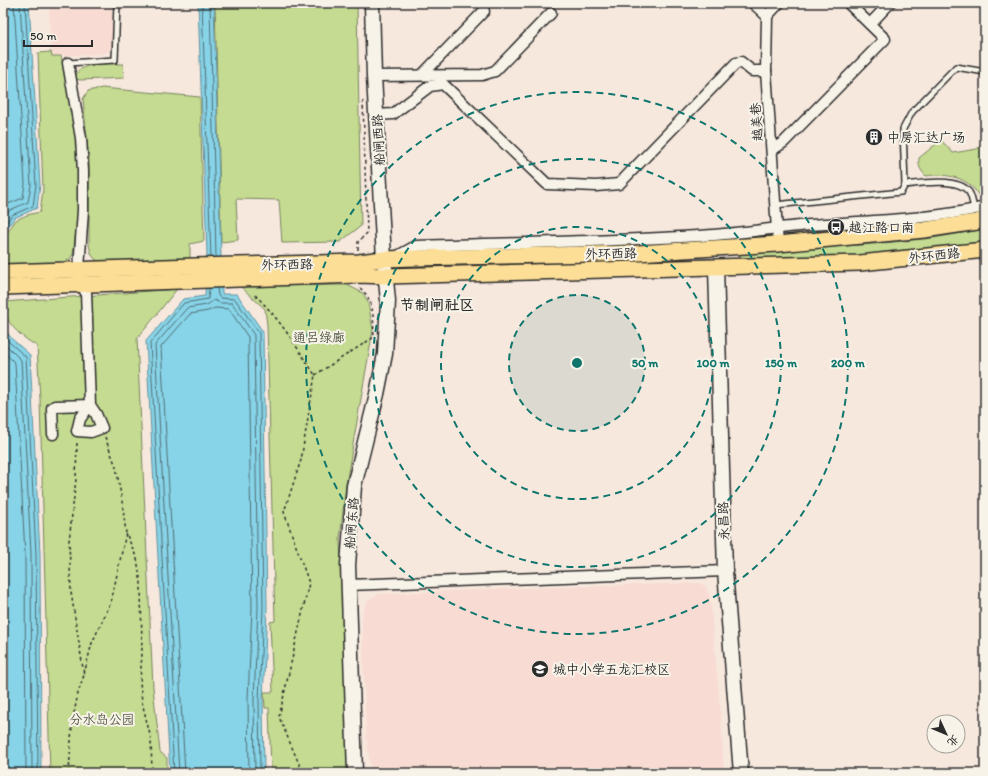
<svg xmlns="http://www.w3.org/2000/svg" width="988" height="776" viewBox="0 0 988 776" font-family="Itim,'LXGW WenKai TC',sans-serif">
  <rect width="100%" height="100%" fill="#f7e8de"/>
  <filter id="ink" filterUnits="userSpaceOnUse"><feTurbulence type="fractalNoise" baseFrequency=".025" numOctaves="2"/><feDisplacementMap in="SourceGraphic" scale="8" xChannelSelector="R" yChannelSelector="G"/><feConvolveMatrix kernelMatrix="1 2 1 2 8 2 1 2 1" color-interpolation-filters="sRGB"/></filter>
  <g filter="url(#ink)">
    <g fill="#f8dbd2">
      <path d="M49,3H112L113,40V47L110,51L102,54L51,56Z"/>
      <path d="M694,583H700L706,586L710,598L721,718L724,773H371L366,735L362,620L363,610L368,600L379,594L495,589Z"/>
    </g>
    <g fill="#c4db91" stroke="#78835e">
      <path d="M215,3H357L361,226L340,242L282,243L279,200L236,199L238,240L221,242Z"/>
      <path d="M51,52L52,56H61C66,79 72,102 75,125C81,167 79,211 73,254L70,259L61,264H3V238L16,220L27,215L40,212L43,189L38,53Z"/>
      <path d="M123,64L124,78L80,80L76,79C73,61 112,64 123,64Z"/>
      <path d="M102,88L200,97L204,241L190,244V258L100,262C91,258 91,253 89,245V160L83,99L88,91Z"/>
      <path d="M941,140L953,153L977,149L985,141V192L978,195C969,177 945,173 926,176C920,170 918,166 919,158Z"/>
      <path d="M985,229V241L960,245L865,256L744,258L739,256L740,253L874,244L933,238Z"/>
      <path d="M347,285L363,293L368,302L373,330L346,484L340,539L345,680L350,773H271L269,708H265L264,692H273L270,622L275,621L267,325L265,309L240,286Z"/>
      <path d="M177,289L137,339L153,687L160,752L167,758V773H50L40,399L37,346C21,337 3,322 3,302Z"/>
    </g>
    <g fill="#87d3e7" stroke="#62909c">
      <path d="M3,3H29L40,185L37,208L14,218L3,235Z"/>
      <path d="M198,3H214L222,294H237L263,332L267,608L263,700L264,773H170L146,341L183,299L205,296L207,254Z"/>
      <path d="M3,327L12,339L30,355L40,554L41,773H3Z"/>
    </g>
    <g fill="none" stroke-linecap="round" stroke-linejoin="round">
      <g stroke="#506e76" stroke-width="1">
        <path d="M202,3L211,257"/>
        <path d="M210,3L216,257"/>
        <path d="M3,208L8,204L23,198L25,184L14,3"/>
        <path d="M3,219L10,210L28,202L31,185L20,3"/>
        <path d="M3,227L12,215L33,206L36,185L25,3"/>
        <path d="M217,288L218,295L220,298L235,299L259,333L263,608L259,700L260,773"/>
        <path d="M3,334L9,342L26,357L36,554L38,773"/>
        <path d="M3,342L21,360L31,554L32,773"/>
        <path d="M3,351L15,363L25,554L26,773"/>
        <path d="M174,773L150,343L184,303L208,299L209,289"/>
        <path d="M179,773L155,345L187,308L207,305L214,300L220,303H232L254,335L258,608L254,699L255,773"/>
        <path d="M185,773L161,347L190,314L208,311L215,308L229,309L248,337L252,608L248,699L249,773"/>
      </g>
      <defs>
        <g id="lane">
          <path d="M68,63L115,60L117,3"/>
          <path d="M775,205L901,192L905,185"/>
          <path d="M974,210C973,204 972,197 969,192C958,177 921,183 905,185L903,129L912,112L956,67L985,72"/>
        </g>
        <g id="street">
          <path d="M753,3L767,16"/>
          <path d="M870,24L890,3"/>
          <path d="M422,75L484,11"/>
          <path d="M374,76L482,75L495,71L551,13"/>
          <path d="M377,115L393,114L430,86L443,84L547,184L596,186L619,184L736,63L741,62L752,71H766"/>
          <path d="M772,150L784,142L885,39L848,3"/>
          <path d="M778,244L766,71L767,16L779,3"/>
          <path d="M396,257L416,246C510,243 604,242 697,236C735,234 773,228 811,225C869,221 928,220 985,207"/>
          <path d="M53,434L52,408L55,406L90,405L96,414L102,428L91,432L77,431L80,419L90,405L86,292L80,284L79,269L83,210V171L81,138L68,63"/>
          <path d="M348,585L725,571"/>
        </g>
        <g id="secondary">
          <path d="M716,268L725,571L741,773"/>
          <path d="M355,773L348,565L354,486L377,394L385,354L388,301L384,259L374,76L372,3"/>
        </g>
        <g id="primary">
          <path d="M3,272L195,266L359,262L384,259L416,258L638,253L778,244L924,230L977,222L985,219"/>
          <path d="M3,287L359,275L386,276L860,263L985,250"/>
        </g>
      </defs>
      <use href="#lane" stroke="#2b2b2b" stroke-width="8"/>
      <use href="#street" stroke="#2b2b2b" stroke-width="13"/>
      <use href="#secondary" stroke="#2b2b2b" stroke-width="17"/>
      <use href="#primary" stroke="#2b2b2b" stroke-width="18"/>
      <g stroke="#2b2b2b" stroke-width="1.5" stroke-dasharray="3 3" stroke-linecap="butt">
        <path d="M358,250V242L367,233L363,101"/>
        <path d="M255,295C280,319 296,346 315,375L301,460L284,512L309,583L279,717L303,773"/>
        <path d="M315,375L374,337C373,318 375,300 360,288"/>
        <path d="M105,437L116,467L122,501L126,533L137,559L141,583L142,653L140,682L142,702L151,739L152,773"/>
        <path d="M84,674L92,643L111,602L126,533"/>
        <path d="M69,773L72,724L78,693L84,675L71,592L69,541L76,479L77,441"/>
      </g>
      <use href="#lane" stroke="#f7f3e8" stroke-width="5"/>
      <use href="#street" stroke="#f7f3e8" stroke-width="10"/>
      <use href="#secondary" stroke="#f7f3e8" stroke-width="14"/>
      <use href="#primary" stroke="#fcde96" stroke-width="15"/>
    </g>
  </g>
  <circle cx="577" cy="363" r="68" fill="#0f766e" fill-opacity=".12"/>
  <g fill="none" stroke="#0f766e" stroke-width="2" stroke-dasharray="7 5">
    <circle cx="577" cy="363" r="68"/>
    <circle cx="577" cy="363" r="136"/>
    <circle cx="577" cy="363" r="204"/>
    <circle cx="577" cy="363" r="271"/>
  </g>
  <defs>
    <symbol id="building-disc" viewBox="-11 -11 22 22"><circle r="9.5" fill="#2b2b2b" stroke="#f7f3e8"/><path d="M-4-6H4V6H1V3H-1V6H-4ZM-2.5-4.3h1.7v1.8h-1.7ZM.8-4.3h1.7v1.8H.8ZM-2.5-1h1.7V.8h-1.7ZM.8-1h1.7V.8H.8Z" fill="#fff"/></symbol>
    <symbol id="bus-disc" viewBox="-11 -11 22 22"><circle r="9.5" fill="#2b2b2b" stroke="#f7f3e8"/><path d="M-5-6H5V4H4V6H2V4H-2V6H-4V4H-5ZM-3.5-4V0h7V-4ZM-3.5 1.2v1.5H-2V1.2ZM2 1.2v1.5H3.5V1.2Z" fill="#fff"/></symbol>
    <symbol id="school-disc" viewBox="-11 -11 22 22"><circle r="9.5" fill="#2b2b2b" stroke="#f7f3e8"/><path d="M0-5L7-2L0 1L-7-2ZM-4 1L0 2.5L4 1V4Q0 6-4 4Z" fill="#fff"/></symbol>
  </defs>
  <g fill-rule="evenodd">
    <use href="#building-disc" x="864" y="127" width="20" height="20"/>
    <use href="#bus-disc" x="826" y="217" width="20" height="20"/>
    <use href="#school-disc" x="530" y="659" width="20" height="20"/>
  </g>
  <g text-anchor="middle" stroke-width="4" stroke-linejoin="round" paint-order="stroke">
    <g font-size="13" fill="#2b2b2b" stroke="#f7f3e8">
      <text transform="translate(756 122) rotate(-94)" y="5">越美巷</text>
      <text transform="translate(378 140) rotate(-93)" y="5">船闸西路</text>
      <text transform="translate(611 253) rotate(-1)" y="5">外环西路</text>
      <text transform="translate(934 255) rotate(-6)" y="5">外环西路</text>
      <text transform="translate(287 264) rotate(-1)" y="5">外环西路</text>
      <text transform="translate(723 521) rotate(-92)" y="5">永昌路</text>
      <text transform="translate(351 523) rotate(-85)" y="5">船闸东路</text>
    </g>
    <g font-size="13" fill="#2b2b2b" stroke="#f7f3e8" text-anchor="start">
      <text x="887" y="142">中房汇达广场</text>
      <text x="849" y="232">越江路口南</text>
      <text x="553" y="674">城中小学五龙汇校区</text>
    </g>
    <g font-size="13" fill="#515744" stroke="#f7f3e8">
      <text x="319" y="342">通吕绿廊</text>
      <text x="102" y="724">分水岛公园</text>
    </g>
    <g font-size="15" font-weight="bold" fill="#2b2b2b" stroke="#f7f3e8">
      <text x="437" y="310">节制闸社区</text>
    </g>
  </g>
  <circle cx="577" cy="363" r="6" fill="#0f766e" stroke="#f7f3e8" stroke-width="2"/>
  <g font-size="12" text-anchor="middle" font-weight="bold" fill="#0f766e" stroke="#f7f3e8" stroke-width="4" stroke-linejoin="round" paint-order="stroke">
    <text x="645" y="367">50 m</text>
    <text x="713" y="367">100 m</text>
    <text x="781" y="367">150 m</text>
    <text x="848" y="367">200 m</text>
  </g>
  <rect width="988" height="776" fill="none" stroke="#f7f3e8" stroke-width="16"/>
  <rect x="8" y="8" width="972" height="760" fill="none" stroke="#2b2b2b" stroke-width="1.5" filter="url(#ink)"/>
  <g transform="translate(946 734) rotate(134)"><circle r="19" fill="#f7f3e8" stroke="#a5a39c"/>
  <path d="M0-3L7 15L0 10L-7 15Z" fill="#2b2b2b"/>
  <text y="-6" font-size="11" font-weight="bold" text-anchor="middle" fill="#2b2b2b">北</text>
  </g>
  <path d="M24 40v6h68v-6" fill="none" stroke="#2b2b2b" stroke-width="2"/>
  <text x="30" y="40" font-size="12" fill="#2b2b2b" stroke="#f7f3e8" stroke-width="3" paint-order="stroke">50 m</text>
</svg>
